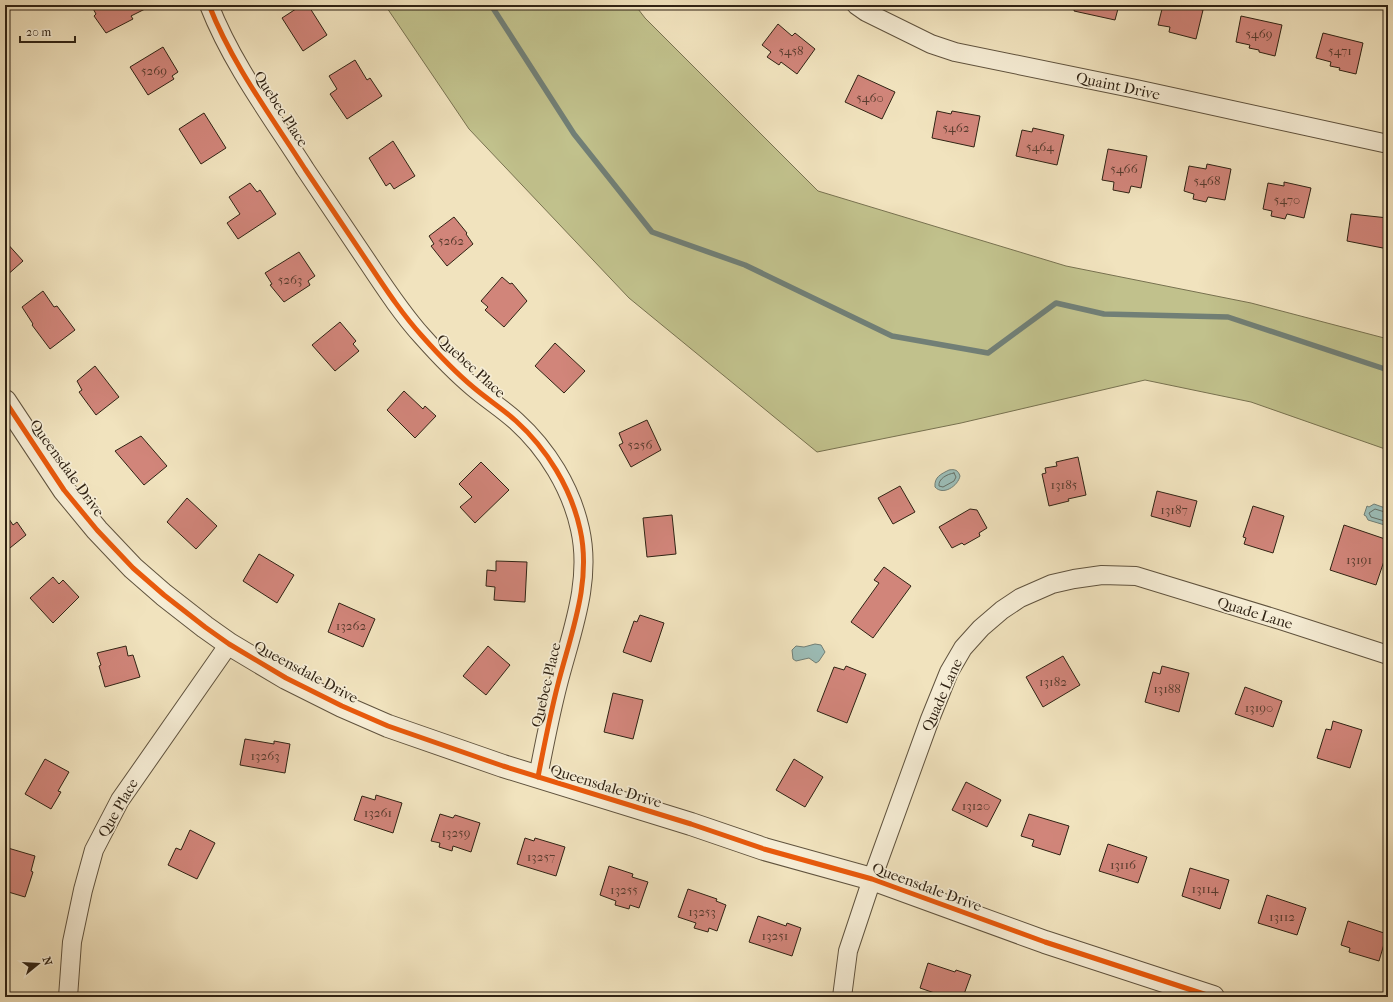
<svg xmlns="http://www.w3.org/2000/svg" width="1393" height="1002" viewBox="0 0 1393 1002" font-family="'IM FELL French Canon',serif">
  <rect width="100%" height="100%" fill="#f1e3be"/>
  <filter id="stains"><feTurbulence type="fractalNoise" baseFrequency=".005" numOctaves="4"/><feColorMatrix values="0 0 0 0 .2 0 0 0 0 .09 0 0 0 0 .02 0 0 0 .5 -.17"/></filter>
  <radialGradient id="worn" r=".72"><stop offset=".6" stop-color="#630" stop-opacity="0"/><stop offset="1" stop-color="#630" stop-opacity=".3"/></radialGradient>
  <path fill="#c1c18c" stroke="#787250" d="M385,5H635L645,18L818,191L1066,266L1251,303L1388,339V450L1251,402L1145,380L961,423L817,452L629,298L469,129Z"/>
  <g fill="#9cbdb7" stroke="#717f76">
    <path d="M949,470C955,469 958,470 960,476C958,486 943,496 935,487C934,477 941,474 949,470Z"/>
    <path d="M1374,504L1388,509V526L1368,520L1366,516L1364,515L1367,506L1369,507Z"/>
    <path d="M815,644L821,645L825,652L819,661L816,663L809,658L796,661L793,659L792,650L796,646L804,647Z"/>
  </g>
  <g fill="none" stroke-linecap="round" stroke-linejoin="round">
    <g stroke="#667066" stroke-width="1">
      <path d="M954,473L956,477L954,481L943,487L939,486C938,479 947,474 954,473Z"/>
      <path d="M1388,513L1375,509L1369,513L1371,517L1388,522"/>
    </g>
    <path stroke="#717f76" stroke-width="5.5" d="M491,5L574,134L652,232L745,265L892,336L988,353L1056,303L1104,314L1228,317L1388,370"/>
  </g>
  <g fill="#d1857a" stroke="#302314">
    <path d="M91,5H153L131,16L133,19L106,33L94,16L96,14Z"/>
    <path d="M302,5H308L327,35L303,51L282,18Z"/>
    <path d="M1075,5H1119L1115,20L1074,11Z"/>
    <path d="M1163,5H1179L1203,10L1196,39L1169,32L1170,27L1158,25Z"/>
    <path d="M1241,16L1282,25L1275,56L1259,52V50L1249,48L1250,45L1236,42Z"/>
    <path d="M778,24L792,36L795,33L815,49L797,74L781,62L779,65L767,57L771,52L762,45Z"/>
    <path d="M1323,33L1363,43L1356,74L1339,70L1340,68L1330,66L1331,62L1316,58Z"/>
    <path d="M163,47L178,72L172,76L174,79L148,95L130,67Z"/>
    <path d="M355,60L367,80L370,78L382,96L347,119L330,94L337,89L329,76Z"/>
    <path d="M858,75L895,92L882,119L845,102Z"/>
    <path d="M937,111L951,114L952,111L980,116L974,147L932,138Z"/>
    <path d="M204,113L226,148L201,164L179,129Z"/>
    <path d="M1033,128L1064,135L1057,165L1016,156L1022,130L1032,132Z"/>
    <path d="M393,141L415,176L394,189L390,183L386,186L369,158Z"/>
    <path d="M1108,149L1147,156L1141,188L1131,186L1129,193L1113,190L1114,182L1102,180Z"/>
    <path d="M1207,164L1231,169L1225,200L1208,197L1206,202L1193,199L1194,194L1184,191L1189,166L1206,169Z"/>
    <path d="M1284,182L1311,188L1304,218L1287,214L1285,219L1271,216L1272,211L1263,209L1268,183L1284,186Z"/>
    <path d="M250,183L257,192L260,190L276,214L238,239L227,223L240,214L229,197Z"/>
    <path d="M1351,214L1388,218V249L1347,241Z"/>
    <path d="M454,217L467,233L466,234L473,244L447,266L431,246L434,244L429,236Z"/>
    <path d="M5,241L23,261L5,277Z"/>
    <path d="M299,252L315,276L308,281L310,285L284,302L270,285L272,284L265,273Z"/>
    <path d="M502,277L510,284L512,283L527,301L504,327L485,310L488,307L481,301Z"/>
    <path d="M43,291L54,307L57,306L75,330L50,349L32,325L33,324L22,307Z"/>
    <path d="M340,322L356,341L353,344L359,351L335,371L312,345Z"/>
    <path d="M555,343L585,371L564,393L535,366Z"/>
    <path d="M95,366L119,397L96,415L79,392L82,390L77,381Z"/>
    <path d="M404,391L423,409L425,406L436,416L415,438L387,410Z"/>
    <path d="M647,420L661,450L631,467L619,445L623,443L619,433Z"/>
    <path d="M141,436L167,466L144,485L115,451Z"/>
    <path d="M1078,457L1086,495L1068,499L1069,501L1049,506L1042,474L1046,473L1045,468L1057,466L1056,462Z"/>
    <path d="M481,462L509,490L475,523L460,507L472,497L459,484Z"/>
    <path d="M900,486L915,512L893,524L878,498Z"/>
    <path d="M1157,491L1197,501L1190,527L1151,516Z"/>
    <path d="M187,498L217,526L196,549L167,522Z"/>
    <path d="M1253,506L1284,516L1273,553L1244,544L1246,538L1243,537Z"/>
    <path d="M970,509L977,510L987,528L979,533L980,536L964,545L962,543L952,548L939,527Z"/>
    <path d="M5,513L13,525L17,522L26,535L5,552Z"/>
    <path d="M672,515L676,554L647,557L643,518Z"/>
    <path d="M1344,525L1388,540V549L1376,585L1330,570Z"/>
    <path d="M259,554L294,575L277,603L243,581Z"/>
    <path d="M496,561L527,562L525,602L494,600L495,587L486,586L487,570L496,571Z"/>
    <path d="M884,567L911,586L873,638L851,622L879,583L874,580Z"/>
    <path d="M53,577L59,584L63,580L79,597L53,623L30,598Z"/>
    <path d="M339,603L375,619L363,647L328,632Z"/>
    <path d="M640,615L664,623L651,662L623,652L634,621L637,622Z"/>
    <path d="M126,646L128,656L133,655L140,677L105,687L99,666L101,665L97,653Z"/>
    <path d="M488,646L510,665L486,695L463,676Z"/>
    <path d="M1063,656L1080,685L1043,707L1026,677Z"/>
    <path d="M846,666L866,674L847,723L817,711L834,667L844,670Z"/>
    <path d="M1162,666L1189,673L1179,712L1145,702L1153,672L1160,674Z"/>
    <path d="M1245,687L1282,701L1273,727L1235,714Z"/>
    <path d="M613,693L643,700L633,739L604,732Z"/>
    <path d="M1333,721L1362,730L1350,768L1317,758L1326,729L1331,730Z"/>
    <path d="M245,739L274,744V741L290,744L285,773L240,765Z"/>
    <path d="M45,759L69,772L58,791L61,792L51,809L25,794Z"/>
    <path d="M794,759L823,777L805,807L776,790Z"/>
    <path d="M966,782L1001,800L987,827L952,810Z"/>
    <path d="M376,795L402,803L393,833L354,820L362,796L375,800Z"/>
    <path d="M440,814L453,818L455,815L480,823L471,852L453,846L452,851L439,847L440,843L431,841Z"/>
    <path d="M1029,814L1069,826L1060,855L1032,846L1034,840L1021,836Z"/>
    <path d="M190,830L215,843L197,879L168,865L176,848L181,850Z"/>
    <path d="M525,838L534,841L535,838L565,847L556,876L517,864Z"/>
    <path d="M1108,844L1147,857L1138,883L1099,871Z"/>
    <path d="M8,848L35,856L31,871L33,872L25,897L5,891V858Z"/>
    <path d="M609,866L633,874L632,877L648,882L639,908L630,905L629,909L615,905L616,901L600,895Z"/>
    <path d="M1190,868L1229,880L1220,909L1182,896Z"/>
    <path d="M688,889L717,899L716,901L726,905L717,931L709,928L708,932L694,928L696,923L678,917Z"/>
    <path d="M1267,895L1306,908L1297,935L1258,923Z"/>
    <path d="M758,916L786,926L787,923L801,928L792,956L749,942Z"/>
    <path d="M1348,921L1387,934L1379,961L1349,952L1350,948L1341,945Z"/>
    <path d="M928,963L955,972L956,970L971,975L963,997H946L920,988Z"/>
  </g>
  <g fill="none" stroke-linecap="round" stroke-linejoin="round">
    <defs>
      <g id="minor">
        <path d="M209,5C232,64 271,116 305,169C327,202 349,234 371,267C387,291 403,315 422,336C438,354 455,372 473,387C487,399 503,409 516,421C547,449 571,488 580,529C592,582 571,633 558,684C550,715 544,746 538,777"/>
        <path d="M856,5L866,12L931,44L955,52L1136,89L1388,144"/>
        <path d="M68,997L72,942L83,890L94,850L120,800L229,644"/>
        <path d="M842,997L848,951L872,879L930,719L949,672L963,648L981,628L1002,610L1020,598L1052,584L1074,579L1102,575L1136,576L1280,620L1388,655"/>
      </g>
      <path id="tertiary" d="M5,401L64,490L97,530L133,568L164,595L205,627L229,644L286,678L342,706L388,726L503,766L691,824L764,849L872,879L1045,942L1213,997"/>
    </defs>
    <use href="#minor" stroke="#60533e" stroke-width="20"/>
    <use href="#tertiary" stroke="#60533e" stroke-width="24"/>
    <use href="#minor" stroke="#f6edd5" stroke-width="18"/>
    <use href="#tertiary" stroke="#f6edd5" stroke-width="22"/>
    <defs>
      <g id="cycleway">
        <path d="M209,5C232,64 271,116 305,169C327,202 349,234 371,267C387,291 403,315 422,336C438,354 455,372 473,387C487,399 503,409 516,421C547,449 571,488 580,529C592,582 571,633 558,684C550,715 544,746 538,777"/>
        <path d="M5,401L64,490L97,530L133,568L164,595L205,627L229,644L286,678L342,706L388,726L503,766L691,824L764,849L872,879L1045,942L1213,997"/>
      </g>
    </defs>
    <use href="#cycleway" stroke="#f6edd5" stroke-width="8"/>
    <use href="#cycleway" stroke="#e8590c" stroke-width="5"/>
  </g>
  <g text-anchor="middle" stroke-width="3.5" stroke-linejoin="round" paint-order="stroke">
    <g font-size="13" fill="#583c2e">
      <text x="1259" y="38">5469</text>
      <text x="791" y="55">5458</text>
      <text x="1340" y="55">5471</text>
      <text x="154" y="75">5269</text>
      <text x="870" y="102">5460</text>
      <text x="956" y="132">5462</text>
      <text x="1040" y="151">5464</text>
      <text x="1124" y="173">5466</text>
      <text x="1207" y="185">5468</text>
      <text x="1287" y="204">5470</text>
      <text x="451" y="245">5262</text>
      <text x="290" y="284">5263</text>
      <text x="640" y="449">5256</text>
      <text x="1064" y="489">13185</text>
      <text x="1174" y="514">13187</text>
      <text x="1359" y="564">13191</text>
      <text x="351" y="630">13262</text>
      <text x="1053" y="686">13182</text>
      <text x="1167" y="693">13188</text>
      <text x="1259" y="712">13190</text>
      <text x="265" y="760">13263</text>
      <text x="976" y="810">13120</text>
      <text x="378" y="817">13261</text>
      <text x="456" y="837">13259</text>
      <text x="541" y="861">13257</text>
      <text x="1123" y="869">13116</text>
      <text x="1205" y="893">13114</text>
      <text x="624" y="894">13255</text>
      <text x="702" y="916">13253</text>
      <text x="1282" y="921">13112</text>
      <text x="775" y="940">13251</text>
    </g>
    <g font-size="15" fill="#302314" stroke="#f6edd5">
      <text transform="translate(1118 86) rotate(12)" y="5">Quaint Drive</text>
      <text transform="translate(281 109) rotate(57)" y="5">Quebec Place</text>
      <text transform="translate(471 366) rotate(42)" y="5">Quebec Place</text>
      <text transform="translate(67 468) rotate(54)" y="5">Queensdale Drive</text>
      <text transform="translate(1255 613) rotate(17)" y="5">Quade Lane</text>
      <text transform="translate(306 672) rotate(28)" y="5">Queensdale Drive</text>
      <text transform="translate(546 685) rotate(-77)" y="5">Quebec Place</text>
      <text transform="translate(942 695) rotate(-66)" y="5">Quade Lane</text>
      <text transform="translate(606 786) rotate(17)" y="5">Queensdale Drive</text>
      <text transform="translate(118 808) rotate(-60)" y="5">Que Place</text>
      <text transform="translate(927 887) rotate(20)" y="5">Queensdale Drive</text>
    </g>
  </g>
  <rect width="1393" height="1002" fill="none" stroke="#f1e3be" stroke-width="20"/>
  <rect x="6" y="6" width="1381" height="990" fill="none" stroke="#302314" stroke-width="2"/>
  <rect x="10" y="10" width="1373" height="982" fill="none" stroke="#302314"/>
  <g transform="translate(38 964) rotate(72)" stroke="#f6edd5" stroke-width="3" paint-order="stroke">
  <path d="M0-3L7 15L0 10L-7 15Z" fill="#302314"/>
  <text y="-6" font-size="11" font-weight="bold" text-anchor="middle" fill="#302314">N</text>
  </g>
  <path d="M20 36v6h55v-6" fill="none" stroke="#302314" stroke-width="2"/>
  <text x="26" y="36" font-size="12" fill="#302314" stroke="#f6edd5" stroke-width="3" paint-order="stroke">20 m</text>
  <rect width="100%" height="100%" filter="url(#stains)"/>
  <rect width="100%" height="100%" fill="url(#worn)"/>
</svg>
